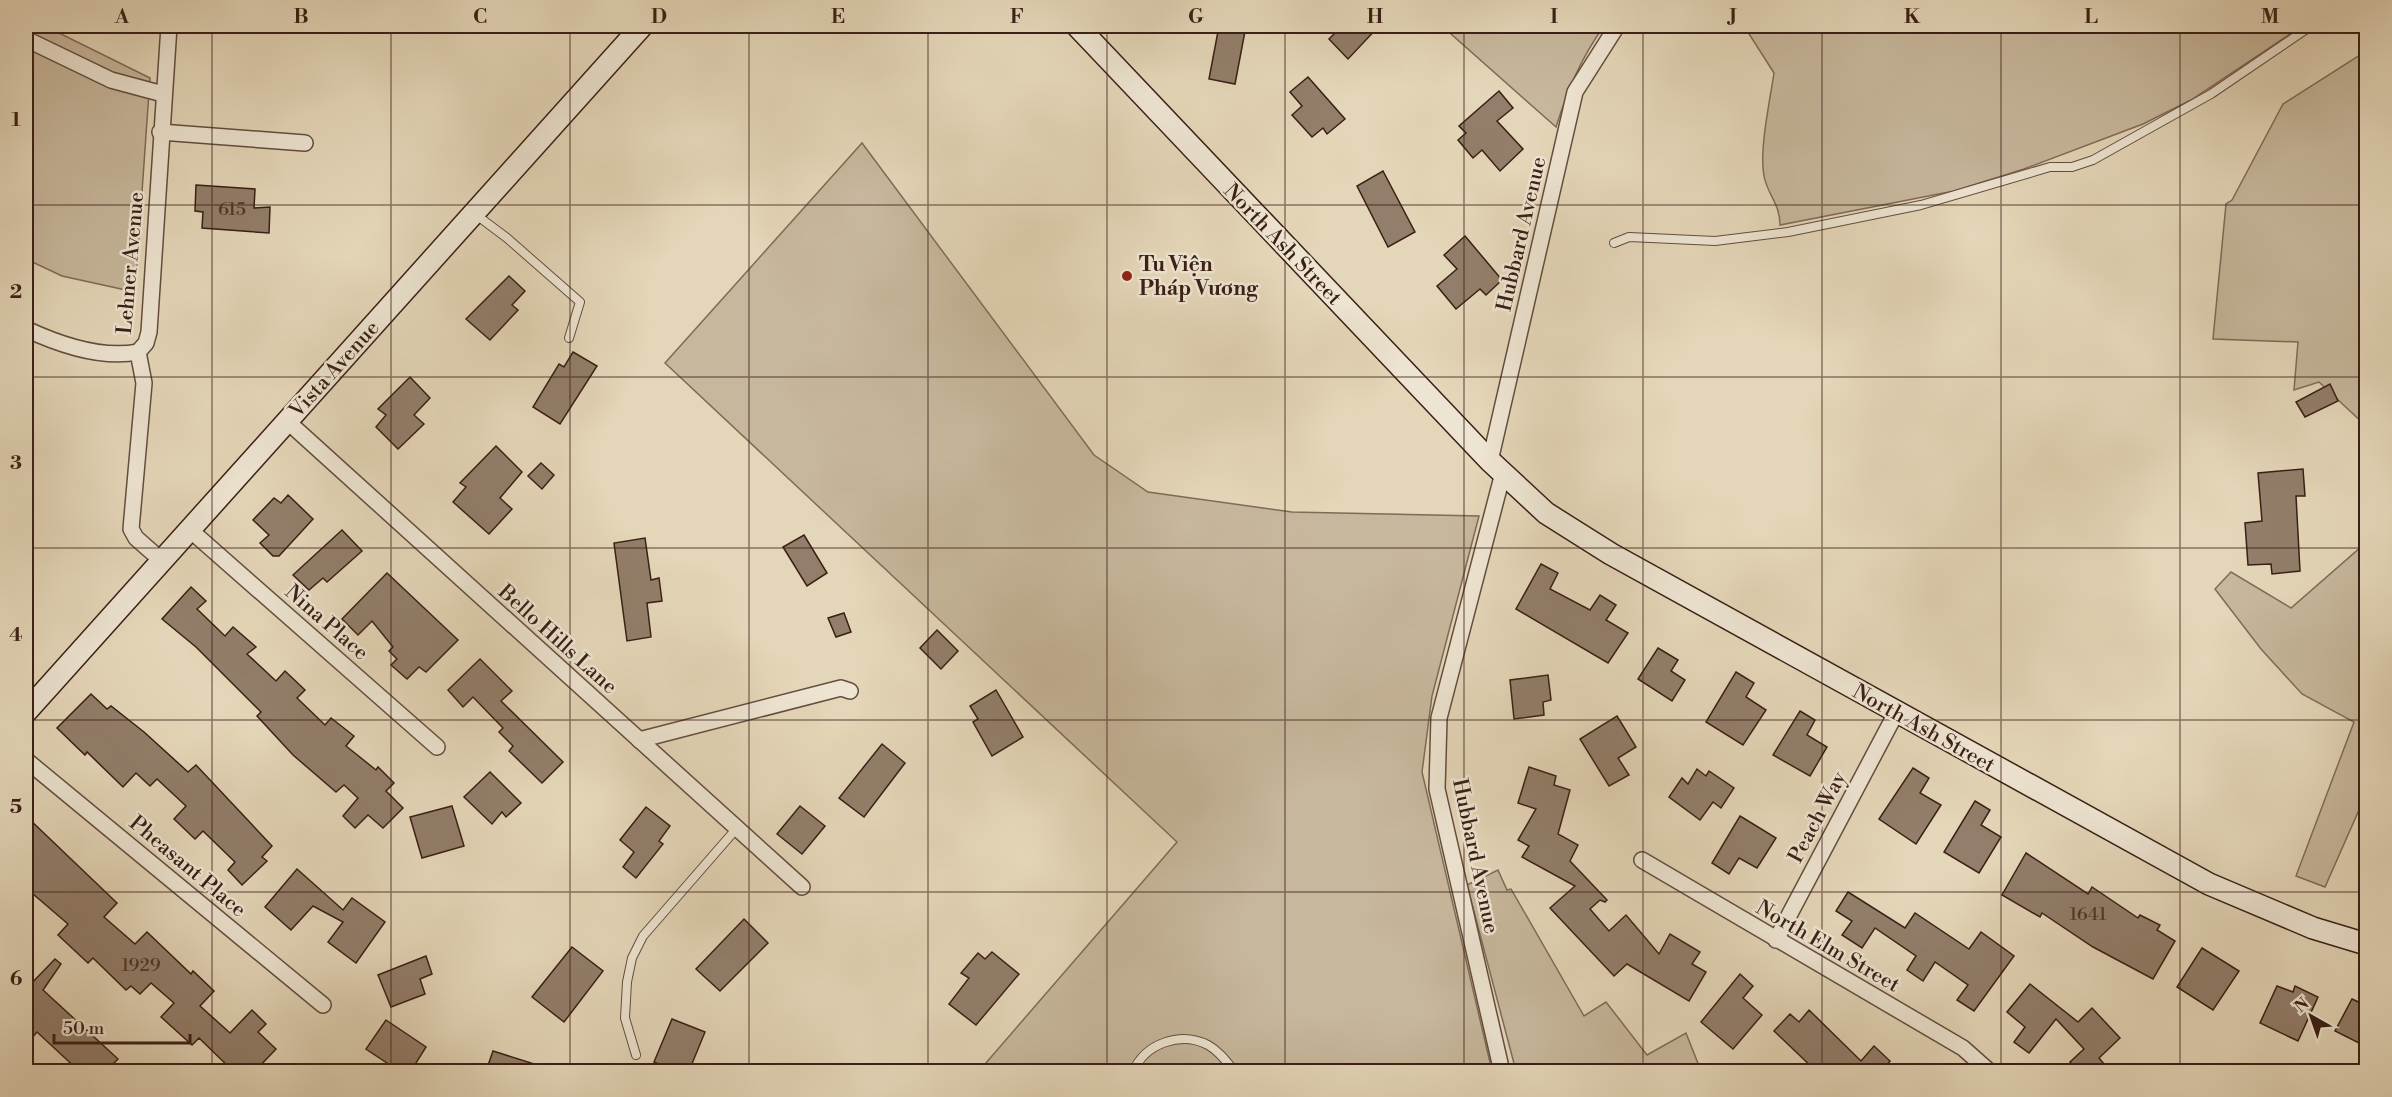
<svg xmlns="http://www.w3.org/2000/svg" width="2392" height="1097" viewBox="0 0 2392 1097" font-family="'Libre Bodoni',serif">
  <rect width="100%" height="100%" fill="#e4d6b8"/>
  <filter id="stains"><feTurbulence type="fractalNoise" baseFrequency=".00333" numOctaves="4"/><feColorMatrix values="0 0 0 0 .2 0 0 0 0 .09 0 0 0 0 .02 0 0 0 .5 -.17"/></filter>
  <radialGradient id="worn" r=".72"><stop offset=".6" stop-color="#630" stop-opacity="0"/><stop offset="1" stop-color="#630" stop-opacity=".3"/></radialGradient>
  <g fill="#c7b79c" stroke="#806b58" stroke-width="1.5">
    <path d="M26,26H45L150,78L135,292L62,276L26,259Z"/>
    <path d="M1442,26H1604C1581,58 1568,89 1556,127Z"/>
    <path d="M1744,26H2302L2191,100L2143,124L2024,169L1954,191L1780,225C1780,203 1767,194 1764,176C1759,150 1770,100 1774,73Z"/>
    <path d="M2366,51V426L2319,382L2294,390L2298,342L2213,339L2226,204L2232,200L2283,104Z"/>
    <path d="M862,143L1094,455L1148,492L1292,512L1479,516L1432,696L1422,772L1492,1071H979L1177,842L665,363Z"/>
    <path d="M2366,518V794L2325,887L2296,876L2354,722L2302,694L2261,649L2215,589L2231,572L2291,608L2362,546Z"/>
    <path d="M1498,870L1507,890L1511,889L1584,1016L1606,1002L1647,1055L1686,1033L1701,1071H1516L1467,885Z"/>
  </g>
  <g fill="#927e6a" stroke="#3a1f15" stroke-width="1.5">
    <path d="M1219,26H1246L1235,84L1209,79Z"/>
    <path d="M1342,26H1379L1348,59L1329,39Z"/>
    <path d="M1308,77L1345,119L1327,134L1323,128L1312,137L1292,115L1302,106L1290,92Z"/>
    <path d="M1499,91L1513,108L1497,121L1523,149L1500,171L1482,150L1473,158L1458,140L1466,133L1459,126Z"/>
    <path d="M1383,171L1415,232L1388,247L1357,186Z"/>
    <path d="M196,185L255,189L254,208L270,207L269,233L202,228L203,212L195,211Z"/>
    <path d="M1465,236L1502,280L1486,295L1480,289L1456,309L1437,286L1457,269L1444,255Z"/>
    <path d="M509,276L525,291L512,305L518,310L490,340L466,319Z"/>
    <path d="M573,352L597,366L560,424L533,407L559,364L564,367Z"/>
    <path d="M410,377L430,398L414,415L424,424L398,449L376,427L386,415L378,409Z"/>
    <path d="M2330,384L2338,401L2305,417L2296,402Z"/>
    <path d="M496,446L522,472L500,498L512,509L489,534L453,502L466,487L460,483Z"/>
    <path d="M541,463L554,475L542,489L528,476Z"/>
    <path d="M2303,469L2305,496H2296L2300,571L2272,574L2271,564L2248,565L2245,523L2262,521L2258,473Z"/>
    <path d="M288,495L313,519L279,556H273L260,543L269,535L253,520L274,498L281,503Z"/>
    <path d="M342,530L362,551L327,582L323,578L309,590L293,575Z"/>
    <path d="M804,535L827,573L807,586L783,547Z"/>
    <path d="M645,538L651,580L659,578L662,601L647,603L651,637L627,641L614,543Z"/>
    <path d="M1541,564L1558,573L1550,589L1590,610L1600,595L1616,605L1606,620L1628,633L1608,663L1516,609Z"/>
    <path d="M387,573L458,640L426,672L419,667L407,679L391,665L397,659L389,651L393,647L372,621L358,635L342,619Z"/>
    <path d="M191,587L206,601L197,609L225,636L233,627L256,647L247,654L276,681L285,671L305,690L297,698L325,725L331,718L354,736L346,746L376,770L378,767L394,783L386,791L403,808L383,828L368,815L355,828L343,816L358,798L344,785L336,792L293,755L257,716L261,712L196,647L162,619Z"/>
    <path d="M844,613L851,632L836,637L828,618Z"/>
    <path d="M937,630L958,651L941,669L920,648Z"/>
    <path d="M1658,648L1678,660L1671,671L1685,680L1672,701L1638,679Z"/>
    <path d="M480,659L512,691L501,701L563,762L542,783L509,751L513,746L499,732L503,728L473,697L463,707L448,690Z"/>
    <path d="M1736,672L1754,683L1746,697L1766,710L1743,745L1706,722Z"/>
    <path d="M1548,675L1551,700L1543,702L1544,715L1514,719L1510,680Z"/>
    <path d="M996,690L1023,737L992,756L973,722L978,719L970,706Z"/>
    <path d="M91,694L107,709L111,706L144,732L188,772L196,765L272,846L262,857L267,861L242,885L228,870L235,862L203,831L195,839L174,819L186,806L157,779L150,786L136,773L123,787L87,752L85,755L57,728Z"/>
    <path d="M1800,711L1815,720L1807,735L1827,747L1810,776L1773,755Z"/>
    <path d="M1617,716L1636,747L1618,758L1629,775L1609,786L1580,739Z"/>
    <path d="M882,744L905,763L864,817L839,798Z"/>
    <path d="M1529,767L1556,776L1554,785L1570,790L1558,834L1578,845L1570,861L1607,900L1605,902L1600,900L1590,909L1609,931L1626,915L1659,954L1670,934L1700,952L1692,964L1706,972L1689,1001L1627,964L1614,976L1550,908L1575,886L1522,857L1529,846L1518,840L1536,809L1518,803Z"/>
    <path d="M1913,768L1929,778L1920,793L1941,805L1916,844L1879,819Z"/>
    <path d="M1697,769L1706,776L1709,771L1734,788L1721,808L1713,802L1700,820L1669,797L1682,778L1688,784Z"/>
    <path d="M490,772L521,803L506,817L502,812L492,824L464,797Z"/>
    <path d="M1975,801L1990,810L1981,825L2001,837L1979,873L1944,852Z"/>
    <path d="M452,806L464,846L422,858L410,817Z"/>
    <path d="M800,806L825,826L802,854L777,834Z"/>
    <path d="M646,807L670,826L659,841L663,844L636,878L623,867L634,852L620,840Z"/>
    <path d="M26,816L117,903L104,917L135,944L147,932L191,974L193,971L214,991L200,1006L230,1033L252,1010L266,1024L258,1032L276,1049L255,1071H233L199,1038L192,1045L161,1017L174,1003L151,983L140,994L131,986L126,990L93,958L88,963L58,935L68,924L26,888Z"/>
    <path d="M1740,816L1776,838L1757,868L1739,858L1729,874L1712,863Z"/>
    <path d="M2026,853L2088,894L2092,887L2138,918L2140,915L2160,925L2157,930L2175,941L2153,979L2093,947L2042,913L2040,917L2002,895Z"/>
    <path d="M297,869L343,910L352,898L385,922L356,963L328,942L343,922L313,906L291,930L265,907Z"/>
    <path d="M1848,892L1905,928L1915,913L1969,949L1981,932L2014,956L1974,1011L1957,1000L1968,985L1935,962L1923,981L1907,970L1916,956L1875,928L1862,948L1842,935L1852,921L1836,911Z"/>
    <path d="M744,919L768,943L720,991L696,969Z"/>
    <path d="M572,947L603,971L564,1022L532,997Z"/>
    <path d="M2202,948L2239,971L2213,1010L2177,987Z"/>
    <path d="M992,952L1019,974L976,1025L949,1004L969,978L961,973L978,953L985,959Z"/>
    <path d="M426,956L432,974L420,979L425,994L391,1007L378,975Z"/>
    <path d="M55,959L61,964L43,990L118,1059L106,1071H79L37,1032L26,1045V989Z"/>
    <path d="M1740,974L1753,986L1743,998L1762,1015L1733,1049L1701,1022Z"/>
    <path d="M2030,984L2078,1022L2092,1008L2120,1038L2099,1058L2110,1071H2079L2070,1062L2084,1049L2056,1019L2029,1053L2014,1042L2025,1027L2007,1012Z"/>
    <path d="M2277,986L2293,992L2295,986L2318,997L2298,1041L2260,1023Z"/>
    <path d="M2352,999L2367,1006V1047L2335,1031Z"/>
    <path d="M1809,1010L1861,1061L1874,1046L1890,1061L1882,1071H1816L1774,1031L1790,1014L1799,1022Z"/>
    <path d="M672,1019L705,1032L689,1071H667V1067L654,1062Z"/>
    <path d="M386,1020L426,1047L411,1071H399L366,1049Z"/>
    <path d="M493,1051L547,1068V1071H486Z"/>
  </g>
  <g fill="none" stroke-linecap="round" stroke-linejoin="round">
    <defs>
      <g id="lane">
        <path d="M475,214L507,238L580,302L569,338"/>
        <path d="M1614,243L1629,237L1715,241L1788,232L1921,205L2050,167H2072L2093,160L2211,94L2311,26"/>
        <path d="M636,1055L625,1018L627,982L632,958L643,936L737,828"/>
        <path d="M1133,1072C1145,1043 1181,1031 1208,1045C1219,1051 1227,1062 1235,1072"/>
      </g>
      <g id="street">
        <path d="M26,39L111,80L163,94"/>
        <path d="M160,132L305,143"/>
        <path d="M26,329C58,344 102,359 138,352"/>
        <path d="M138,352L146,343L149,332L169,26"/>
        <path d="M138,352L144,383L131,529L136,538L161,560"/>
        <path d="M287,421L802,887"/>
        <path d="M1490,461L1575,92L1617,26"/>
        <path d="M189,529L437,747"/>
        <path d="M639,740L841,688L850,691"/>
        <path d="M26,760L323,1005"/>
        <path d="M1642,860L1963,1048L1990,1072"/>
        <path d="M1776,940L1896,713"/>
        <path d="M1502,1072L1437,789L1439,718L1503,473"/>
      </g>
      <g id="secondary">
        <path d="M1077,26L1490,461L1546,513L1611,554L2209,884L2313,928L2366,944"/>
        <path d="M26,712L642,26"/>
      </g>
    </defs>
    <use href="#lane" stroke="#644d3e" stroke-width="10"/>
    <use href="#street" stroke="#644d3e" stroke-width="18"/>
    <use href="#secondary" stroke="#3a1f15" stroke-width="24"/>
    <use href="#lane" stroke="#ede4d1" stroke-width="8"/>
    <use href="#street" stroke="#ede4d1" stroke-width="15"/>
    <use href="#secondary" stroke="#ede4d1" stroke-width="21"/>
  </g>
  <path fill="none" stroke="#3a1f15" stroke-width="1.5" stroke-opacity="0.55" d="M212,26V1072M391,26V1072M570,26V1072M749,26V1072M928,26V1072M1107,26V1072M1285,26V1072M1464,26V1072M1643,26V1072M1822,26V1072M2001,26V1072M2180,26V1072M26,205H2366M26,377H2366M26,548H2366M26,720H2366M26,892H2366"/>
  <circle fill="#8f2418" stroke="#ede4d1" stroke-width="2" cx="1127" cy="276" r="6"/>
  <g text-anchor="middle" stroke-width="5" stroke-linejoin="round" paint-order="stroke">
    <g font-size="18" fill="#50372a">
      <text x="232" y="215">615</text>
      <text x="2088" y="920">1641</text>
      <text x="141" y="971">1929</text>
    </g>
    <g font-size="21" fill="#3a1f15" stroke="#ede4d1">
      <text transform="translate(1521 234) rotate(-77)" y="7">Hubbard Avenue</text>
      <text transform="translate(1283 244) rotate(46)" y="7">North Ash Street</text>
      <text transform="translate(130 263) rotate(-85)" y="7">Lehner Avenue</text>
      <text transform="translate(334 369) rotate(-48)" y="7">Vista Avenue</text>
      <text transform="translate(327 622) rotate(41)" y="7">Nina Place</text>
      <text transform="translate(558 639) rotate(42)" y="7">Bello Hills Lane</text>
      <text transform="translate(1924 728) rotate(29)" y="7">North Ash Street</text>
      <text transform="translate(1817 817) rotate(-62)" y="7">Peach Way</text>
      <text transform="translate(1476 856) rotate(78)" y="7">Hubbard Avenue</text>
      <text transform="translate(188 866) rotate(40)" y="7">Pheasant Place</text>
      <text transform="translate(1828 946) rotate(30)" y="7">North Elm Street</text>
    </g>
    <g font-size="21" font-weight="bold" fill="#3a1f15" stroke="#ede4d1" text-anchor="start">
      <text x="1139" y="271">Tu Viện<tspan x="1139" dy="24">Pháp Vương</tspan></text>
    </g>
  </g>
  <rect width="2392" height="1097" fill="none" stroke="#e4d6b8" stroke-width="66"/>
  <g transform="translate(2311 1016) rotate(320)" stroke="#ede4d1" stroke-width="4.5" paint-order="stroke">
  <path d="M0-4.5L10 22L0 15L-10 22Z" fill="#3a1f15"/>
  <text y="-9" font-size="16" font-weight="bold" text-anchor="middle" fill="#3a1f15">N</text>
  </g>
  <path d="M54 1034v9h136v-9" fill="none" stroke="#3a1f15" stroke-width="3"/>
  <text x="63" y="1034" font-size="18" fill="#3a1f15" stroke="#ede4d1" stroke-width="4.5" paint-order="stroke">50 m</text>
  <rect x="33" y="33" width="2326" height="1031" fill="none" stroke="#3a1f15" stroke-width="2"/>
  <g font-size="20" text-anchor="middle" font-weight="bold" fill="#3a1f15">
    <text x="122" y="23">A</text>
    <text x="301" y="23">B</text>
    <text x="480" y="23">C</text>
    <text x="659" y="23">D</text>
    <text x="838" y="23">E</text>
    <text x="1017" y="23">F</text>
    <text x="1196" y="23">G</text>
    <text x="1375" y="23">H</text>
    <text x="1554" y="23">I</text>
    <text x="1733" y="23">J</text>
    <text x="1912" y="23">K</text>
    <text x="2091" y="23">L</text>
    <text x="2270" y="23">M</text>
    <text x="16" y="126">1</text>
    <text x="16" y="298">2</text>
    <text x="16" y="469">3</text>
    <text x="16" y="641">4</text>
    <text x="16" y="813">5</text>
    <text x="16" y="985">6</text>
  </g>
  <rect width="100%" height="100%" filter="url(#stains)"/>
  <rect width="100%" height="100%" fill="url(#worn)"/>
</svg>
